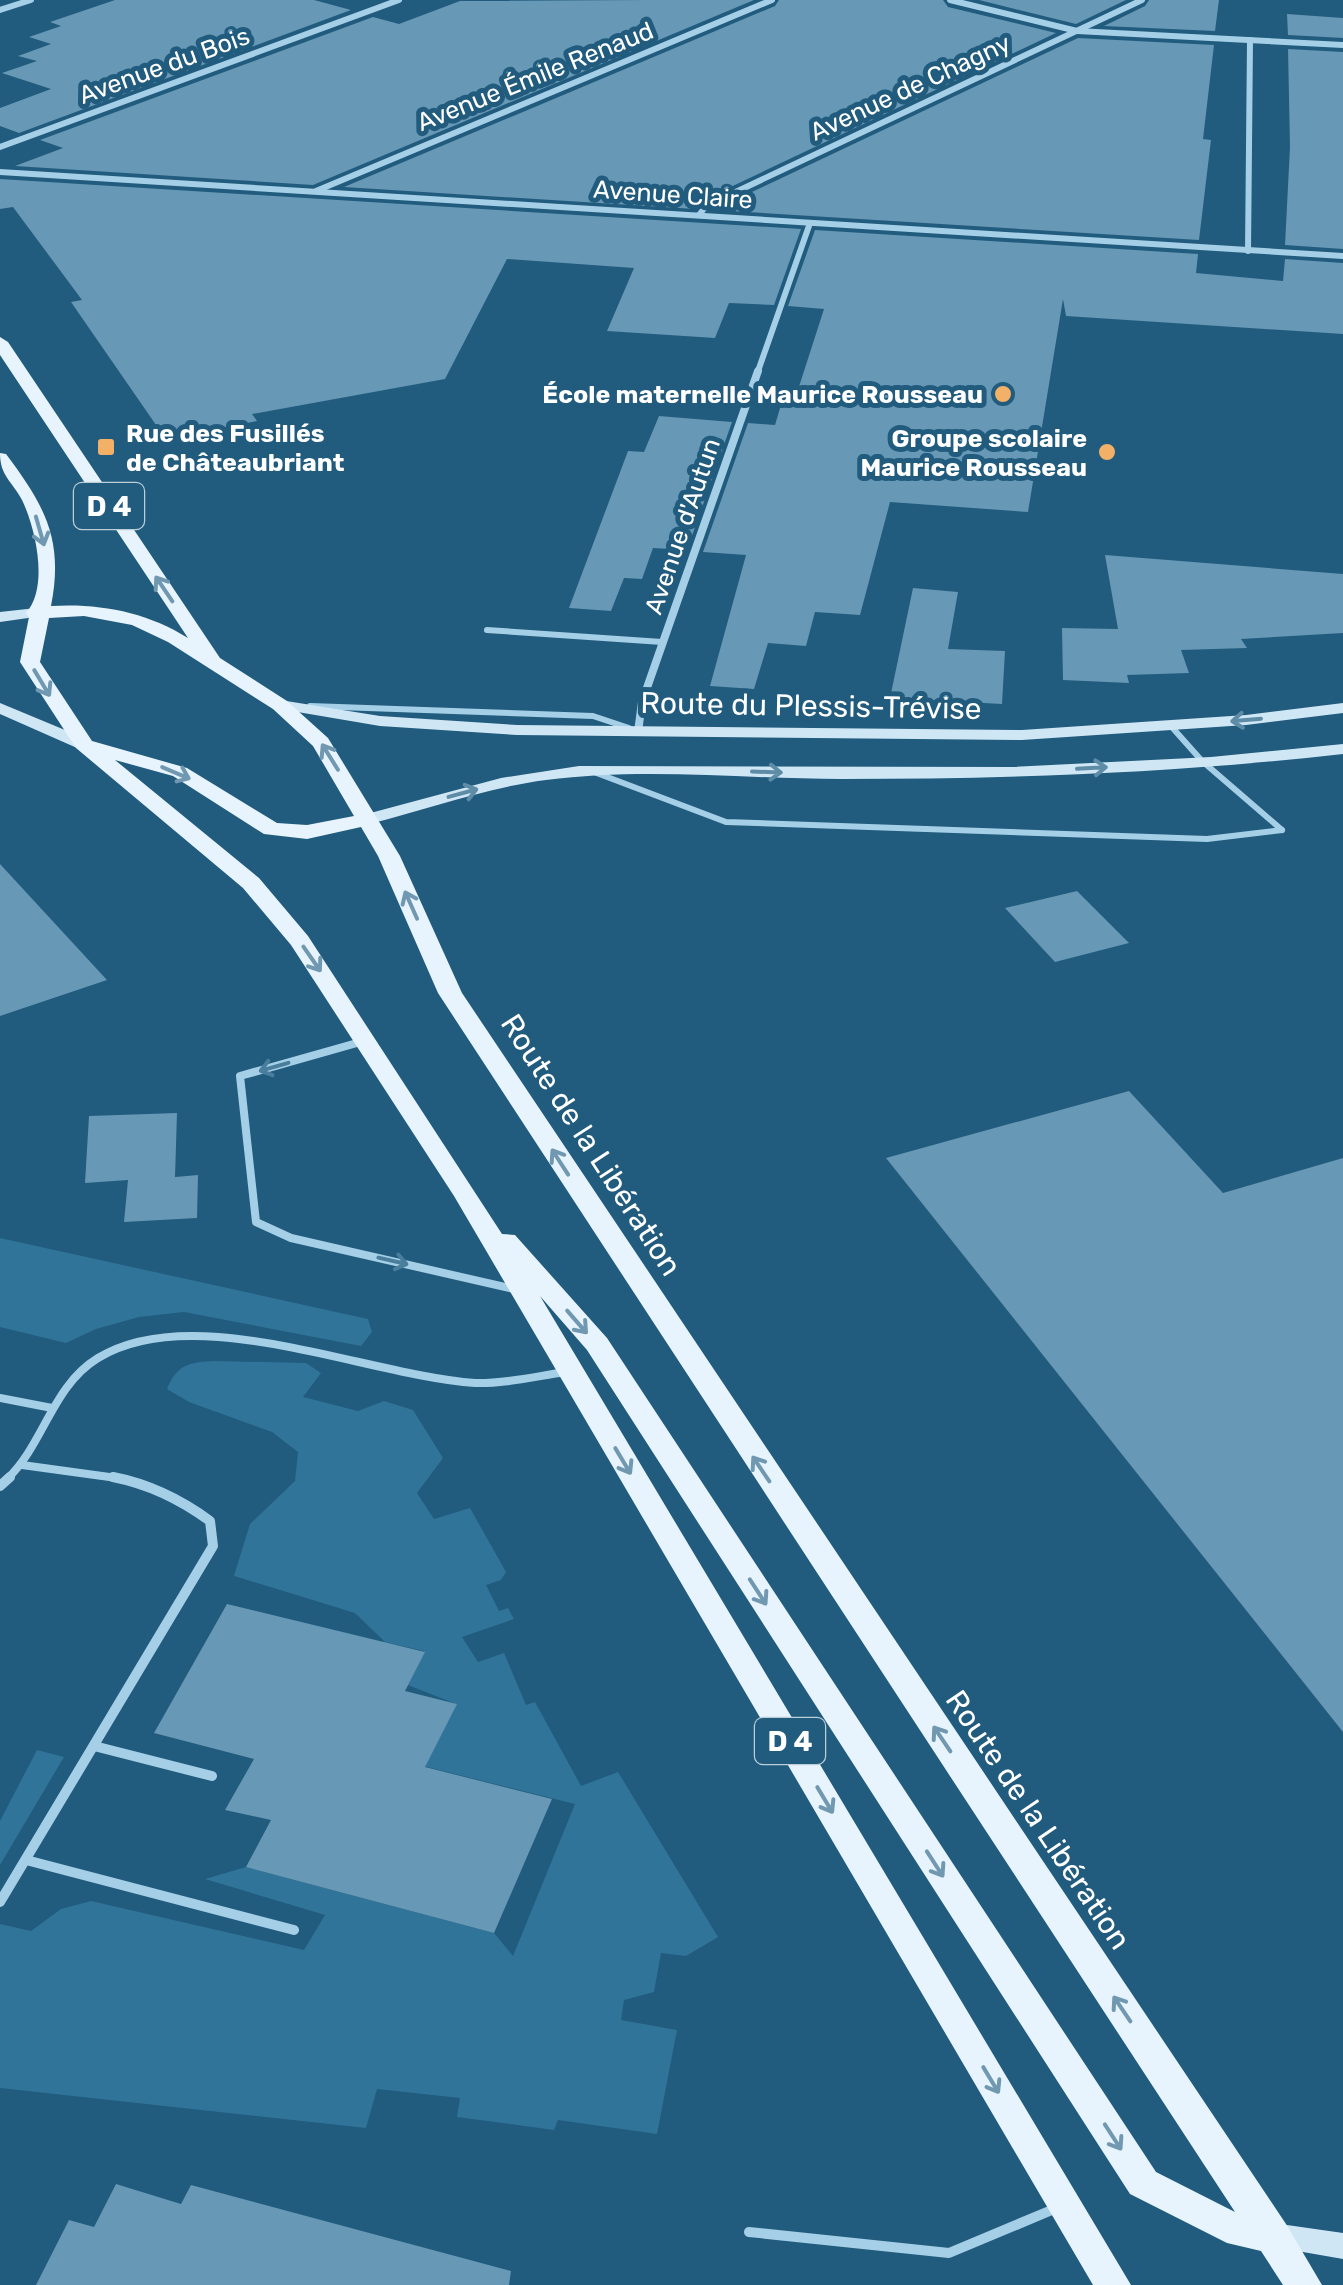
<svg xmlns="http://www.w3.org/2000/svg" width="1343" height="2285" viewBox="0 0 1343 2285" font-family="Rubik,sans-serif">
  <rect width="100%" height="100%" fill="#215b7d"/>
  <g fill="#317499">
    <path d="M0,1238L368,1319L372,1332L361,1346L184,1312L139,1317L96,1329L66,1343L0,1327Z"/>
    <path d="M215,1361L306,1363L321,1373L303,1397L358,1411L384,1401L413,1410L443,1458L417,1493L434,1519L470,1508L506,1572L501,1580L486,1585L499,1611L508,1608L514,1619L462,1637L478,1662L504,1653L526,1705L535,1702L581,1786L618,1772L718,1937L686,1956L661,1953L654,1992L624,2000L621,2020L677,2030L657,2134L558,2120L554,2130L457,2117L460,2098L377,2089L366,2128L0,2088V1924L31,1931L61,1909L91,1901L304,1950L325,1915L205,1879L246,1867L494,1933L513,1956L575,1804L315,1739L456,1704L408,1685L424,1651L385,1642L355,1613L234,1576L250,1524L295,1481L298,1452L272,1432L189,1402L167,1389C177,1364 190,1362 215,1361Z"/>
    <path d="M37,1750L64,1757L0,1865V1821Z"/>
  </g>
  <g fill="#6798b5">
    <path d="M115,0H314L351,10L19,133L0,126V108L51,89L2,73L37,61L18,56L51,44L29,37L61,26L50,22Z"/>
    <path d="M649,0H754L313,185L15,166L63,148L40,140L373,17L399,24L460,1Z"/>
    <path d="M779,0H943L948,7L1056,33L703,200L695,209L344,187L775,6Z"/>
    <path d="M979,0H1126L1076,24Z"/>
    <path d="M1149,0H1219L1215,31L1104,26L1145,6Z"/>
    <path d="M1287,14L1343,18V38L1288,35Z"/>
    <path d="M1078,38L1214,45L1203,139L1211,140L1199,240L714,210Z"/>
    <path d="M1288,49L1343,52V249L1285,245L1290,147Z"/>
    <path d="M0,179L801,229L774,305L729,303L715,338L607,331L634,268L507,259L445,379L252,414L257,421L165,438L71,302L82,300L13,207L0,209Z"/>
    <path d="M815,230L1198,254L1196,273L1283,281L1285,259L1343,263V334L1066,316L1063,299L1028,512L890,502L860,615L815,612L806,646L768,643L754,689L710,686L746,555L703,552L748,423L775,425L783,398L795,399L824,309L788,306Z"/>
    <path d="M659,416L732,422L687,550L653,548L642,579L624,578L611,611L569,608L628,451L644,452Z"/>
    <path d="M1105,555L1343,574V633L1241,639L1247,648L1181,650L1189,673L1127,675L1129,683L1063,680L1062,628L1118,629Z"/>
    <path d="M913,588L958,592L948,649L1005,651L1002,704L890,698Z"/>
    <path d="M0,864L107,980L0,1016Z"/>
    <path d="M1077,891L1129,943L1055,962L1005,908Z"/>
    <path d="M1129,1091L1223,1193L1343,1158V1732L886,1158Z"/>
    <path d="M177,1113L175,1177L198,1175L197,1218L124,1222L128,1180L85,1183L89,1116Z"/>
    <path d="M227,1604L425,1652L405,1691L457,1704L425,1767L552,1799L494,1933L246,1867L271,1820L225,1810L254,1759L154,1733Z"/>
    <path d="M116,2184L181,2204L191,2185L511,2271L509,2285H36L69,2220L94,2227Z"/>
  </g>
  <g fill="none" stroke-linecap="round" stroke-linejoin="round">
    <g stroke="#a5cfe6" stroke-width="6">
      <path d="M487,630L662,642"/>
      <path d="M310,706L593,716L629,728"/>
      <path d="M1170,725L1202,761L1282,830"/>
      <path d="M594,772L726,822L1207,839L1282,830"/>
    </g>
    <g stroke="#a5cfe6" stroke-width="8">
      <path d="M364,1041L240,1076L256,1222L291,1238L518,1290"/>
      <path d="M0,1398L52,1408"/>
      <path d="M22,1465L124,1479"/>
      <path d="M7,1479C44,1444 52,1386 98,1358C194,1299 369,1376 475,1383C504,1384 537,1376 566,1372"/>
    </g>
    <g stroke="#a5cfe6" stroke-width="10">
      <path d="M0,1486L10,1477"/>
      <path d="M94,1746L212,1776"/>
      <path d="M26,1860L294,1930"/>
      <path d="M0,1902L213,1546L210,1521C180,1499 149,1484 113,1477"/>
      <path d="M749,2232L949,2253L1059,2207"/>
    </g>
    <g stroke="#a5cfe6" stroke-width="6">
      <path d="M950,0L1077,31L1343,45"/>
      <path d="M0,10L31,0"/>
      <path d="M0,147L399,0"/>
      <path d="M0,172L1343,256"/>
      <path d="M316,191L772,0"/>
      <path d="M699,215L706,206L1142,0"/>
      <path d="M1248,251L1250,40"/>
      <path d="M757,374L810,223"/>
    </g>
    <path stroke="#a5cfe6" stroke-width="8" d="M638,732L642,702L758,371"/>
    <g fill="#cfe7f5" fill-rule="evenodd">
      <path d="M36,608L44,613L42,616L0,622V612Z"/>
      <path d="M280,700L380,716L517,725L1022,730L1246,715L1343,703V713L1246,725L1022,740L517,735L380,726L274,708V702Z"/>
      <path d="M0,703L89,740L91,744L83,749L77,748L0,714Z"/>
      <path d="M1343,744V754C1176,773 1010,779 842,779C744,779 644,767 546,780C485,788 428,809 369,824L360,819L363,815L501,778L579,766L1011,767L1211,757Z"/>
      <path d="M1273,2223L1343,2233V2259L1263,2245L1258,2236L1263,2227Z"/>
    </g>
    <path fill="#e7f4fd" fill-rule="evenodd" d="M0,337L8,342L220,658L287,701L328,738L400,856L462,993L1286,2224L1322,2285H1283L1261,2251L1227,2243L1130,2194L587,1350L540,1296L1131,2285H1093L454,1196L291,945L243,888L76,748L20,662L29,617L26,613C49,588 36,529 22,500C12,481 0,476 0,453L6,454C45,506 64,540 51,606C99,603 147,612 188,638L0,355ZM84,616L132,625L168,642L273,709L313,746L354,816L307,825L277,823L187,768L92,741L40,662L49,618ZM115,760L173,776L264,834L307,839L361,827L378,856L438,993L1235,2212L1156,2172L607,1338L515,1235L502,1234L308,936L259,878Z"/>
  </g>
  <defs><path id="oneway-shaft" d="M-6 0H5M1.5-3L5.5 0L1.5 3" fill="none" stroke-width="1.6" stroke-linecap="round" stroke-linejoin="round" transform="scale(2.5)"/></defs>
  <g stroke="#7098b0">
    <use href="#oneway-shaft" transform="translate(40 531) rotate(74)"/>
    <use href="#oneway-shaft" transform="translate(164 589) rotate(-124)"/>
    <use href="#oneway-shaft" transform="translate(42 683) rotate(59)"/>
    <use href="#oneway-shaft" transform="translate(330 757) rotate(-122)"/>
    <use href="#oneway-shaft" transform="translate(176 773) rotate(23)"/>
    <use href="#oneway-shaft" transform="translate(411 905) rotate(-114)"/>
    <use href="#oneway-shaft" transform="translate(312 959) rotate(55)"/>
    <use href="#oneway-shaft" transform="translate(560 1162) rotate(-123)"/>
    <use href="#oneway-shaft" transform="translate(577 1322) rotate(49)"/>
    <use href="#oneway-shaft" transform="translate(623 1461) rotate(59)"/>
    <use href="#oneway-shaft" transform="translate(761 1469) rotate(-124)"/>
    <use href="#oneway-shaft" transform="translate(758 1592) rotate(57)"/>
    <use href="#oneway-shaft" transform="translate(942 1739) rotate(-124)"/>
    <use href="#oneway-shaft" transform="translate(825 1800) rotate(59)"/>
    <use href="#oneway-shaft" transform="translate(935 1864) rotate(57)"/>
    <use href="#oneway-shaft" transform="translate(1122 2009) rotate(-124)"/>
    <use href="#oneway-shaft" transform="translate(991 2080) rotate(59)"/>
    <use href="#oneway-shaft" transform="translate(1113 2137) rotate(57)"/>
  </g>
  <g stroke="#5e8ca7">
    <use href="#oneway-shaft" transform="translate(1246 720) rotate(175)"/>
    <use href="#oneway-shaft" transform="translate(1092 768) rotate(-3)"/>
    <use href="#oneway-shaft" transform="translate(767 772) rotate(2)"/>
    <use href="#oneway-shaft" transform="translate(463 793) rotate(-15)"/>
  </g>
  <g stroke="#497e9c">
    <use href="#oneway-shaft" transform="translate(274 1067) rotate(164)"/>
    <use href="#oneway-shaft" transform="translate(393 1261) rotate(13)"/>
  </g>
  <g fill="#f3b067" stroke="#215b7d" stroke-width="4">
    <circle cx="1003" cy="394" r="10"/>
    <rect x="96" y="437" width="20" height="20" rx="5"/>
    <circle cx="1107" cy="452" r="10"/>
  </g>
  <g text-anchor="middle" stroke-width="10" stroke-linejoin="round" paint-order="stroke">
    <g font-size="25" fill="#fff" stroke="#215b7d">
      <text transform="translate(164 65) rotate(-20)" y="9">Avenue du Bois</text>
      <text transform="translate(535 76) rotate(-22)" y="9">Avenue Émile Renaud</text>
      <text transform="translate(910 87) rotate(-25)" y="9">Avenue de Chagny</text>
      <text transform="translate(673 194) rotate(4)" y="9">Avenue Claire</text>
      <text transform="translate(682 526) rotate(-71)" y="9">Avenue d'Autun</text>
    </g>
    <g font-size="25" font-weight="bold" fill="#fff" stroke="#215b7d" text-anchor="end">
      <text x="983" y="403">École maternelle Maurice Rousseau</text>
      <text x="126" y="442" text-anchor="start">Rue des Fusillés<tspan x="126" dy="29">de Châteaubriant</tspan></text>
      <text x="1087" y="447">Groupe scolaire<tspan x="1087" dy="29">Maurice Rousseau</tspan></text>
    </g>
    <g fill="#215b7d" stroke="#bcced8" stroke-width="2.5">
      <rect x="74" y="483" width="70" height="46" rx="8"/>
      <rect x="755" y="1718" width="70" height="46" rx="8"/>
    </g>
    <g font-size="28" font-weight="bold" fill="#fff">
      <text x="109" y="516">D 4</text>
      <text x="790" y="1751">D 4</text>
    </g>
    <g font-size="30" fill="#fff" stroke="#215b7d">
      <text transform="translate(811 706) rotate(1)" y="10">Route du Plessis-Trévise</text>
      <text transform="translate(591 1145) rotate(57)" y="10">Route de la Libération</text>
      <text transform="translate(1038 1820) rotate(56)" y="10">Route de la Libération</text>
    </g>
  </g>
</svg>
